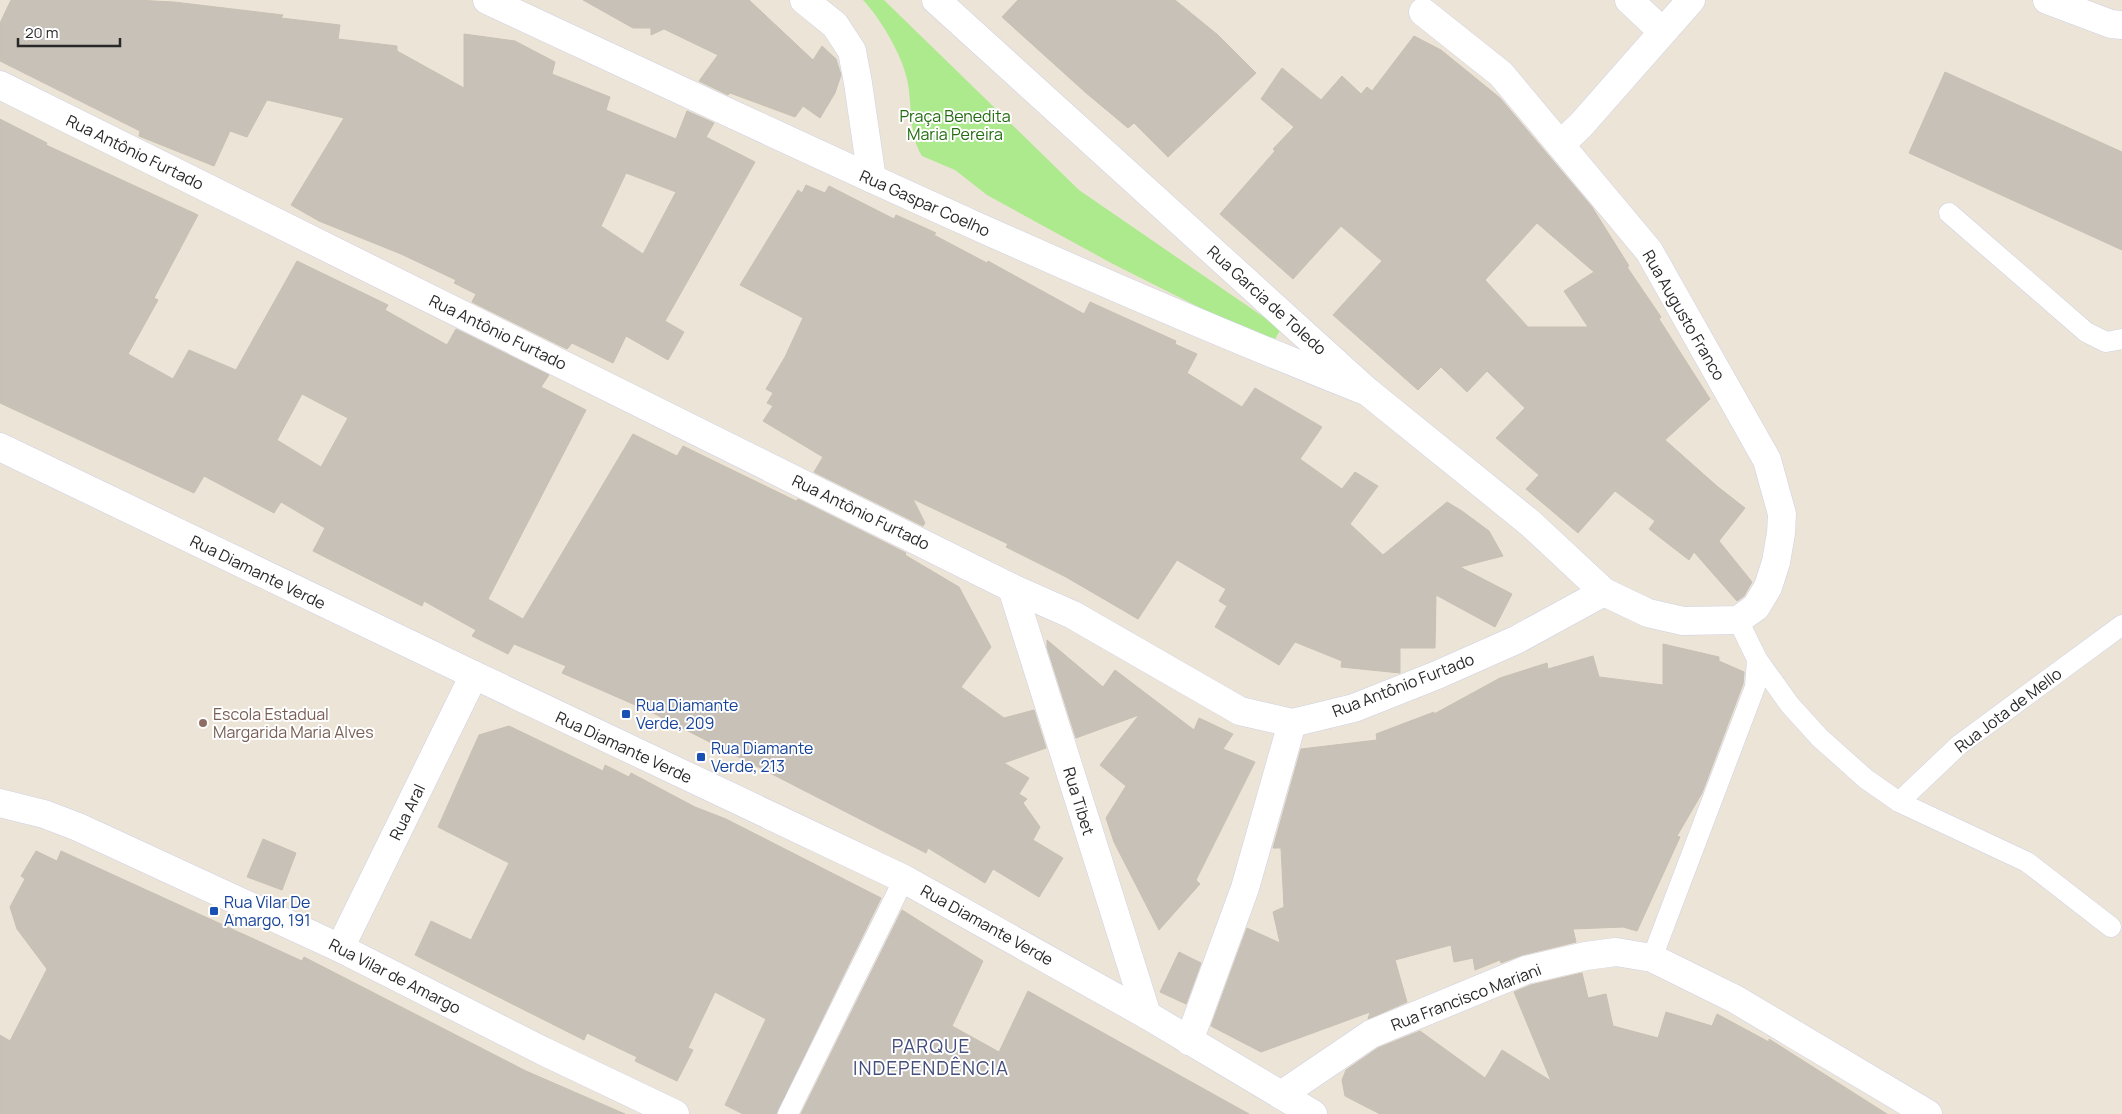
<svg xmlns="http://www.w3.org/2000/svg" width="2122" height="1114" viewBox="0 0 2122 1114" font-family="Manrope,sans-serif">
  <rect width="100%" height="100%" fill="#ede4d8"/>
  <path fill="#acea8d" d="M863,0H884L1079,190L1281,329L1272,344L1113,264L987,195L955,170L922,156C909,135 912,107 908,84C904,58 881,19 863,0Z"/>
  <g fill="#c8c1b8" stroke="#c8c0b2" fill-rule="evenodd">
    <path d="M11,0H134L174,2L283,15L281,18L340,25L338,39L397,46V51L464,88V34L515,41L555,62L552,74L610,97L606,110L676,139L687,111L714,123L706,137L755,162L665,321L684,332L668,360L626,336L613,363L572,343L567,349L472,302L476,294L454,283L456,280L401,254L319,221L291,205L344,118L267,100L247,137L230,131L214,166L139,136L140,131L0,61V23ZM626,173L676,192L643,254L601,226Z"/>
    <path d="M583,0H749L813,60L822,46L836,59L841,75L835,93L820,118L803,106L795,117L730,93L728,95L699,81L718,55L664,29L651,35V28H633Z"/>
    <path d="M1018,0H1175L1218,35L1256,73L1168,157L1134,123L1128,128L1085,92L1002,17Z"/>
    <path d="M1414,36L1441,50L1500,98L1592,207L1629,266L1627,267L1661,317L1659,319L1710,399L1665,440L1718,487L1745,508L1719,541L1752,582L1744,596L1737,601L1694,552L1689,560L1649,529L1655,521L1615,491L1578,533L1526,489L1539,475L1496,438L1525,408L1487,371L1467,392L1441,367L1418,390L1333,315L1382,261L1341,226L1293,279L1220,214L1275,151L1273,149L1294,127L1261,99L1282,68L1321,100L1342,76L1361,94L1367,87L1372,91ZM1537,223L1594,272L1564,291L1588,327H1528L1485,280Z"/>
    <path d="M1945,72L2122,152V250L1909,153Z"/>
    <path d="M0,119L47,143L46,145L198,215L154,298L158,300L128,354L173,379L189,350L236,370L297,261L388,305L385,310L447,345L456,329L549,375L541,387L586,410L488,599L523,619L633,434L677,456L683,446L796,501L798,499L906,553L905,555L910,558L959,587L991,647L961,687L1004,718L1034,710L1046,748L1004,763L1029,778L1019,794L1027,799L1023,803L1040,827L1033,840L1063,858L1039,897L993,869L985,883L928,848L926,853L649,711L562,673L566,666L514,644L508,654L472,636L476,630L424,601L422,606L313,551L325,528L281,502L274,513L204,476L194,493L0,403ZM302,394L348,418L321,467L277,440Z"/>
    <path d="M806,185L825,193L829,186L894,219L896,215L923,227L936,233L934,235L987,263L988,261L1084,314L1090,302L1176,341L1175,344L1197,354L1187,373L1242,407L1255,388L1322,427L1300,459L1342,489L1355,472L1378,486L1350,524L1383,555L1447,502L1462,511L1489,531L1503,556L1460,567L1512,594L1495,627L1436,595L1435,648H1400V673L1341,667L1342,661L1295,642L1279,665L1215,627L1227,606L1219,601L1226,589L1177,560L1138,619L1066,577L1006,547L1008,544L913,499L925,523L923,526L814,472L823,457L763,421L773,406L767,403L773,393L766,389L785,357L803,318L740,285L798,190L802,193Z"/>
    <path d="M1047,640L1103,687L1115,670L1194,730L1199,718L1233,734L1223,749L1255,762L1196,880L1200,884L1159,930L1114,842L1106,818L1126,786L1100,765L1139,715L1076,738L1047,647Z"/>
    <path d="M1663,644L1719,657V661L1744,672L1743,684L1702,793L1677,836L1680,837L1637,931L1623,927L1573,929L1576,942L1522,955L1501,963L1500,960L1475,970L1473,958L1454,962L1451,945L1395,960L1407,1002L1368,1019L1370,1012L1261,1052L1211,1026L1247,928L1280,943L1273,912L1284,907L1281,848H1273L1301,749L1377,740L1376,734L1434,712V714L1500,678L1547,663L1548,669L1593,656L1599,677L1663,685Z"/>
    <path d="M509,726L603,771L605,765L629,777L631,773L695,807L726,819L881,898L776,1114H743L725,1105L766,1019L715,992L688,1048L693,1050L677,1081L635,1061L637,1057L587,1033L584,1040L415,955L431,921L471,940L509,863L438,827L479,735Z"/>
    <path d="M263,839L296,853L282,890L247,877Z"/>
    <path d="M36,851L57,861L61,851L302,961L304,957L526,1071L625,1114H0V1035L10,1041L47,969L17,929L10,907L25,879L21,876Z"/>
    <path d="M902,910L983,961L952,1026L999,1052L1028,991L1249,1114H801Z"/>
    <path d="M1179,952L1201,963L1186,1004L1160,992Z"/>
    <path d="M1582,973L1588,998L1606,994L1613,1026L1658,1038L1666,1012L1712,1026L1717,1014L1769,1042V1039L1887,1114H1380L1345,1096L1342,1080L1346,1070L1378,1048L1420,1031L1485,1078L1502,1050L1551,1081L1514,992L1531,985Z"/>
  </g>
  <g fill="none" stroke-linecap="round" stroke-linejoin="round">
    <defs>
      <g id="lane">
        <path d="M1949,213L2086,332L2106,342L2122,339"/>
        <path d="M1757,659L1790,705L1820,738L1866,779L1899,802L2027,862L2111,927"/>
        <path d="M1899,802L1959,745L2122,625"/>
        <path d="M1652,958L1755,687L1757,659L1738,620"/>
        <path d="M788,1114L904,879"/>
      </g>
      <g id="street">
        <path d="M487,0C779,136 1069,274 1368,392"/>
        <path d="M804,0L835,25L852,51L858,83L872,179"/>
        <path d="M936,0L1368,392L1530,523L1604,592"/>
        <path d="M1629,0L1663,32"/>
        <path d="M2047,0L2111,24L2122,25"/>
        <path d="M0,85L1012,588L1073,615L1240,711L1292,723L1354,708L1437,675L1516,640L1604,592L1648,613L1683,621L1738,620L1756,607L1768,587L1776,562L1781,533L1782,514L1767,460L1649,251L1501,74L1423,12"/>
        <path d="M1561,144L1581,125L1691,0"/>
        <path d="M0,447L474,675L904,879L1147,1015L1313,1114"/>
        <path d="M1012,588L1147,1015"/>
        <path d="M0,803L44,814L78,827L340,948L543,1051L675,1114"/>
        <path d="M340,948L474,675"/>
        <path d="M1189,1041L1245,888L1292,723"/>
        <path d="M1281,1095L1371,1034L1526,970L1586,956L1616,952L1652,958L1735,999L1928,1114"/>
      </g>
    </defs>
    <use href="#lane" stroke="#cdd1e3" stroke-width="21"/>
    <use href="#street" stroke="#cdd1e3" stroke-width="29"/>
    <use href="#lane" stroke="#fff" stroke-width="20"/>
    <use href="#street" stroke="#fff" stroke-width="28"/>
  </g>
  <g fill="#1a4fb4" stroke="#fff" stroke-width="2">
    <rect x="621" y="709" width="10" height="10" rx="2.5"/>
    <rect x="696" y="752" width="10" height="10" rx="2.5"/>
    <rect x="209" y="906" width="10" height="10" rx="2.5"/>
  </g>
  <circle fill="#8d6e63" stroke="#fff" stroke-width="2" cx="203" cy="723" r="5"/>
  <g text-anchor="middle" stroke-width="4" stroke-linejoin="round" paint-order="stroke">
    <g font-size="16" fill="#246c11" stroke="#fff">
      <text x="955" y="122">Praça Benedita<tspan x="955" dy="18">Maria Pereira</tspan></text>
    </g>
    <g font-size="16" fill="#282828" stroke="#fff">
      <text transform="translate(135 152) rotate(26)" y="6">Rua Antônio Furtado</text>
      <text transform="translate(925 203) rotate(24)" y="6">Rua Gaspar Coelho</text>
      <text transform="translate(1267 300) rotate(42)" y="6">Rua Garcia de Toledo</text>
      <text transform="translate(1684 315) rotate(60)" y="6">Rua Augusto Franco</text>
      <text transform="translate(498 332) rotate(26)" y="6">Rua Antônio Furtado</text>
      <text transform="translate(861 512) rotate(26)" y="6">Rua Antônio Furtado</text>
      <text transform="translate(258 572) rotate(26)" y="6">Rua Diamante Verde</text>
      <text transform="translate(1403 685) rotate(-21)" y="6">Rua Antônio Furtado</text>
      <text transform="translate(2008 710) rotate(-37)" y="6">Rua Jota de Mello</text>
      <text transform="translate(624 747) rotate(25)" y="6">Rua Diamante Verde</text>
      <text transform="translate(1079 801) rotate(73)" y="6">Rua Tibet</text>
      <text transform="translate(407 812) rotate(-64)" y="6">Rua Aral</text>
      <text transform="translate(987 925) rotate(29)" y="6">Rua Diamante Verde</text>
      <text transform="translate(395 976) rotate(27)" y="6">Rua Vilar de Amargo</text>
      <text transform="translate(1466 997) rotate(-21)" y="6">Rua Francisco Mariani</text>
    </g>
    <g font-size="16" fill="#164399" stroke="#fff" text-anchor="start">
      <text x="636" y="711">Rua Diamante<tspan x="636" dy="18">Verde, 209</tspan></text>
      <text x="711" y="754">Rua Diamante<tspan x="711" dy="18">Verde, 213</tspan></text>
      <text x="224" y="908">Rua Vilar De<tspan x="224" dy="18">Amargo, 191</tspan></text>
    </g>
    <g font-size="16" fill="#785e54" stroke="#fff" text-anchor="start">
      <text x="213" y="720">Escola Estadual<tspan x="213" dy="18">Margarida Maria Alves</tspan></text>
    </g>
    <g font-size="19" letter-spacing="1" fill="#444e7d" stroke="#fff">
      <text x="931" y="1053">PARQUE<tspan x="931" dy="22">INDEPENDÊNCIA</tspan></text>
    </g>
  </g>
  <path d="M18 38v8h102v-8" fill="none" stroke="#282828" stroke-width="2.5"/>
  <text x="25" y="38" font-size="15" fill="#282828" stroke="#ffffff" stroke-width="4" paint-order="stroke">20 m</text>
</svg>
